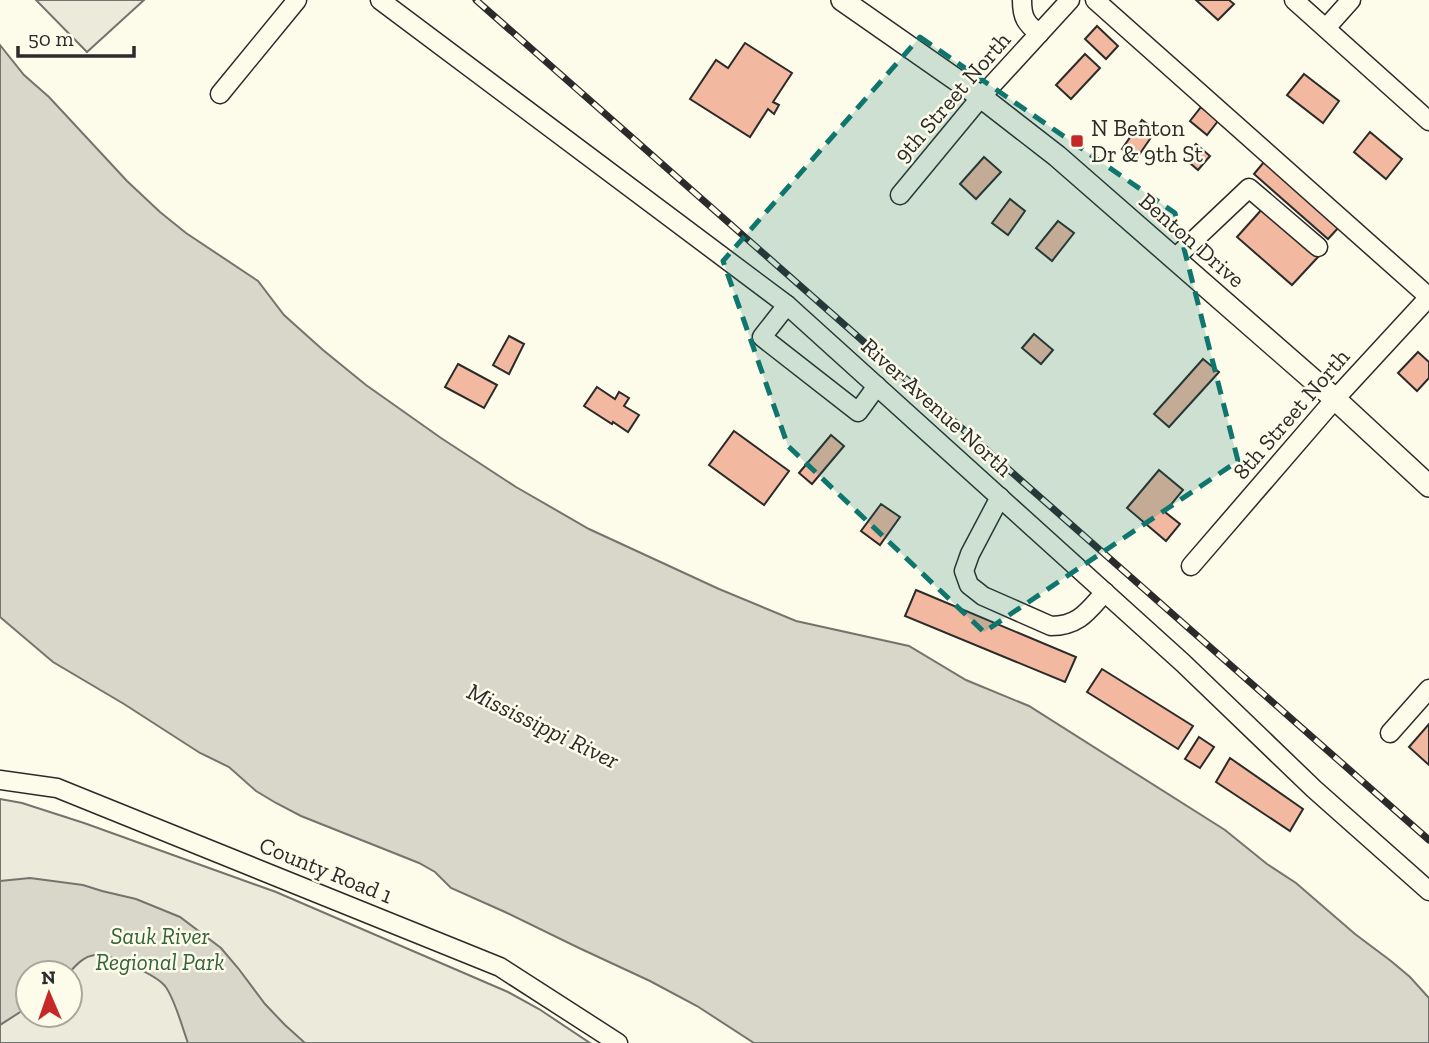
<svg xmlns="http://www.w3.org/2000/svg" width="1429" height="1043" viewBox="0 0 1429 1043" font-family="'Zilla Slab',serif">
  <rect width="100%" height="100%" fill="#fdfbea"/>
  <g fill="#ecebdb" stroke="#74746e" stroke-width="2" fill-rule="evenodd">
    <path d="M36,0H144L87,52Z"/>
    <path d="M0,799L22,803L84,823L276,892L508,992L539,1009L590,1043H0ZM28,973H70V1015H28Z"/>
  </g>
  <g fill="#d8d7c9" stroke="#74746e" stroke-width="2">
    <path d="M0,45L24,75L49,97L127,181L160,212L186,233L258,281L284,315L323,350L366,385L441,438L516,487L589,529L719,589L796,621L909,646L966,680L1029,706L1225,830L1267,864L1296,883L1355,934L1391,961L1410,977L1429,998V1043H754L697,1006L650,981L579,948L505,912L451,888L435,872L419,863L301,816L276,803L256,791L229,767L200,753L124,704L53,662L0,617Z"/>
    <path d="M30,878L83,885L102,891L136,899L180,917L221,948L238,968L265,1004L285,1025L305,1043H188C182,1027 175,999 165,986C156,975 109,953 95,955C84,956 76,965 69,973H28V1007L0,1025V881Z"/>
  </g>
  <g fill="#f2b8a0" stroke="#2b2b2b" stroke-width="2">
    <path d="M1196,0H1229L1234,4L1218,20Z"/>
    <path d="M1097,26L1118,46L1106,59L1085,39Z"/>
    <path d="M745,43L792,73L773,102L779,105L774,114L768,109L750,137L690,99L716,60L728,68Z"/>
    <path d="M1085,54L1100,68L1071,99L1056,85Z"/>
    <path d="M1304,74L1339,101L1323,123L1287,95Z"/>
    <path d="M1201,107L1218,121L1207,135L1190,121Z"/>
    <path d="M1142,120L1156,130L1137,158L1122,149Z"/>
    <path d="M1370,132L1402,159L1386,179L1354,152Z"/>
    <path d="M1196,144L1210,156L1198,170L1184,158Z"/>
    <path d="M984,157L1001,172L976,199L960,184Z"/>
    <path d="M1264,162L1339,227L1328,239L1254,174Z"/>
    <path d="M1010,199L1025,211L1008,235L992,223Z"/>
    <path d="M1263,208L1318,257L1292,285L1237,237Z"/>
    <path d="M1058,221L1074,233L1052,261L1036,248Z"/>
    <path d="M1034,334L1053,350L1041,364L1022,348Z"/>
    <path d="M509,336L524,344L509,374L493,365Z"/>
    <path d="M1418,352L1429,362V378L1417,391L1398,373Z"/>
    <path d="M1203,359L1219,372L1169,427L1154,414Z"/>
    <path d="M458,364L497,385L484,408L445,387Z"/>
    <path d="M597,387L615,399L619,392L629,398L624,406L639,415L628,432L613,422L612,424L584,406Z"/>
    <path d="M734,431L789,471L764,505L709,465Z"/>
    <path d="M831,435L844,446L812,484L799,473Z"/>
    <path d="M1159,470L1183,490L1165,512L1180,524L1166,541L1127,508Z"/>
    <path d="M881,504L900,517L880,545L861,531Z"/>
    <path d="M916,590L1076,657L1065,682L905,616Z"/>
    <path d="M1102,669L1193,726L1178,749L1087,692Z"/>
    <path d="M1429,724V765L1409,747Z"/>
    <path d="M1199,737L1214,747L1200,768L1185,759Z"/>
    <path d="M1230,758L1303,809L1290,831L1216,782Z"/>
  </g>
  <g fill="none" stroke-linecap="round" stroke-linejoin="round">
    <defs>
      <g id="minor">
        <path d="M380,0L787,305L1183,663L1314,789L1429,891"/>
        <path d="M1022,0C1022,18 1026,23 1039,34"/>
        <path d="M1095,0L1429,297"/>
        <path d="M1294,0L1429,121"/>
        <path d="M1326,28L1351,0"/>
        <path d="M220,94L297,0"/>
        <path d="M900,195L981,97L1070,0"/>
        <path d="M1174,259L1249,188L1318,247"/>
        <path d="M787,305L762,337L858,412L877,386"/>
        <path d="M1000,497L970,554L964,571L969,585L983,596L1051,626C1079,626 1088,611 1105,592"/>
        <path d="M1191,566L1335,399L1429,297"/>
        <path d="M1390,733L1429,689"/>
        <path d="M0,780L57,788L500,967L618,1043"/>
      </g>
      <path id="major" d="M842,0L981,97L1057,156L1335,399L1429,486"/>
    </defs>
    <use href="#minor" stroke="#2b2b2b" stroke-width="21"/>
    <use href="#major" stroke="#2b2b2b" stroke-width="24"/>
    <use href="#minor" stroke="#fdfbea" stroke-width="18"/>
    <use href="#major" stroke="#fdfbea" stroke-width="21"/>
    <defs>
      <path id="rail" d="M476,0L1429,840"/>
    </defs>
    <use href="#rail" stroke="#2b2b2b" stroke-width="7"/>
    <use href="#rail" stroke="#fdfbea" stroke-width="4.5" stroke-dasharray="13" stroke-linecap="butt"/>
  </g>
  <path fill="#0f766e" fill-opacity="0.2" stroke="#0f766e" stroke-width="5" stroke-dasharray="14 9" stroke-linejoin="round" d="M920,37L1175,213L1238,461L984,632L788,446L723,261Z"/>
  <rect fill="#c62828" stroke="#fdfbea" stroke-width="2.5" x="1070" y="134" width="14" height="14" rx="3.5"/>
  <g text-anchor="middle" stroke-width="5" stroke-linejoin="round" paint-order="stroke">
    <g font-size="23" fill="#2b2b2b" stroke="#fdfbea">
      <text transform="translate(952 97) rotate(-49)" y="8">9th Street North</text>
      <text transform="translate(1192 240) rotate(41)" y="8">Benton Drive</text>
      <text transform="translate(937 407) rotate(42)" y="8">River Avenue North</text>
      <text transform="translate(1291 414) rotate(-49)" y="8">8th Street North</text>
      <text transform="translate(326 870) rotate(22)" y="8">County Road 1</text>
    </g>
    <g font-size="23" fill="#2b2b2b" stroke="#fdfbea" text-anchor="start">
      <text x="1091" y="136">N Benton<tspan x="1091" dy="26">Dr &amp; 9th St</tspan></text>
    </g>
    <g font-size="23" font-style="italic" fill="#34623c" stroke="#fdfbea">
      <text x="160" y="944">Sauk River<tspan x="160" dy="26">Regional Park</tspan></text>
    </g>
    <g font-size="24" font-style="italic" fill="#2b2b2b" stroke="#fdfbea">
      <text transform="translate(543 726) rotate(26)" y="8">Mississippi River</text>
    </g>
  </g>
  <g transform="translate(49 994) rotate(358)"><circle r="33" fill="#fdfbea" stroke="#a9a89e" stroke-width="2"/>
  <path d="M0-5L12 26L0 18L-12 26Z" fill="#c62828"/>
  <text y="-10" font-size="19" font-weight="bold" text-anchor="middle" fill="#2b2b2b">N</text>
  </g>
  <path d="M18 46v10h116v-10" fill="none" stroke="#2b2b2b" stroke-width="3.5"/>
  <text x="28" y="46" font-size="21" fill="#2b2b2b" stroke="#fdfbea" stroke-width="5" paint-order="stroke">50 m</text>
</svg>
